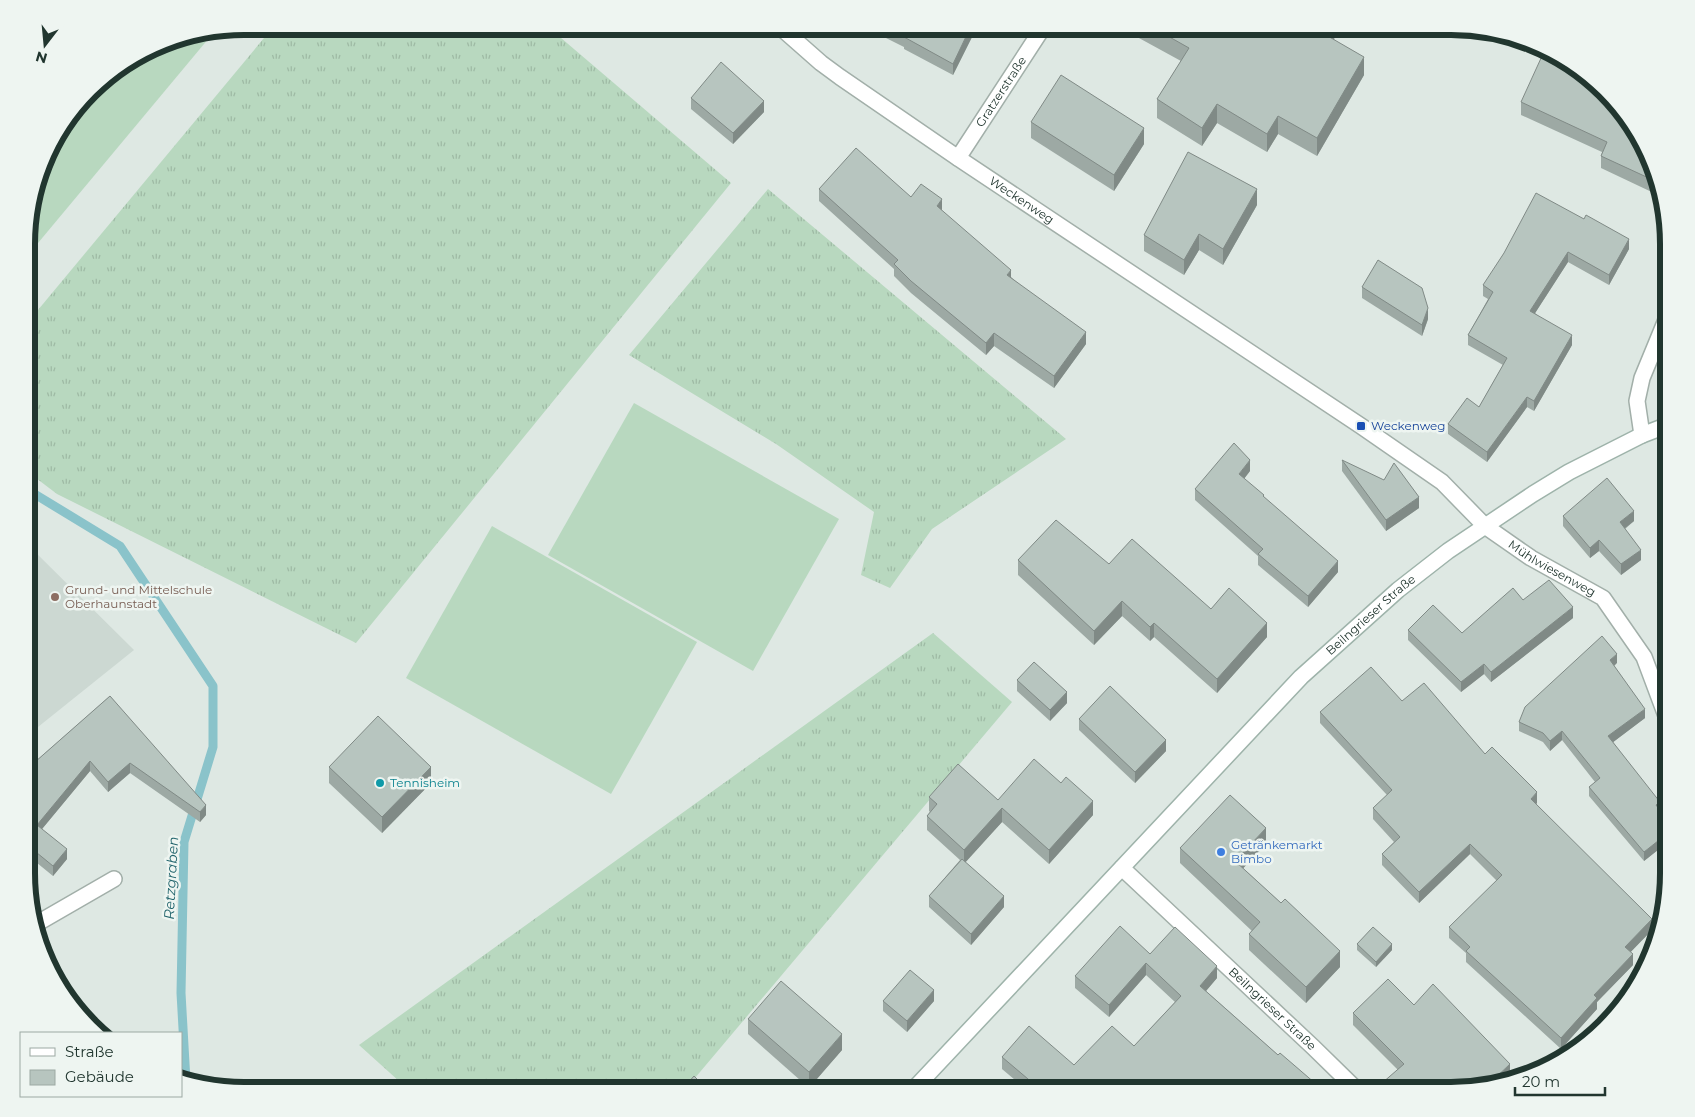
<svg xmlns="http://www.w3.org/2000/svg" width="1695" height="1117" viewBox="0 0 1695 1117" font-family="Montserrat,sans-serif">
  <defs>
    <pattern id="grass-tufts" width="24" height="20" patternUnits="userSpaceOnUse" patternTransform="scale(1.25)"><rect width="24" height="20" fill="#b8d8bf"/><path d="M3 7l-1-3M5 7V3M7 7l1-3M15 17l-1-3M17 17v-4M19 17l1-3" fill="none" stroke="#9ebaa4"/></pattern>
  </defs>
  <rect width="100%" height="100%" fill="#dee8e3"/>
  <path fill="#ccd8d2" d="M28,545L134,650L28,735Z"/>
  <g fill="url(#grass-tufts)">
    <path d="M274,26H547L731,183L356,643L57,494L28,472V322Z"/>
    <path d="M768,189L1066,439L932,529L890,588L861,575L874,512L776,444L629,355Z"/>
    <path d="M933,633L1012,702L684,1091H410L359,1045Z"/>
  </g>
  <g fill="#b8d8bf">
    <path d="M214,32L28,255V216L49,148L100,81L161,43Z"/>
    <path d="M634,403L839,519L753,671L548,555Z"/>
    <path d="M492,526L697,642L611,794L406,678Z"/>
  </g>
  <g fill="none" stroke-linecap="round" stroke-linejoin="round">
    <path stroke="#8ac3ca" stroke-width="9" d="M28,490L120,546L213,686V747L184,842L181,993L186,1081"/>
    <defs>
      <g id="street">
        <path id="s1" d="M779,26L821,63L840,77L958,158L1361,426L1442,482L1485,526L1531,558L1603,598L1644,657L1668,721"/>
        <path id="s2" d="M958,158L1044,26"/>
        <path d="M1642,435L1637,401L1642,378L1668,315"/>
        <path id="s3" d="M1122,868L1313,1047L1357,1090"/>
        <path d="M36,924L114,879"/>
      </g>
      <g id="secondary">
        <path id="s4" d="M913,1090L1301,677L1398,590L1448,551L1533,494L1569,472L1642,435L1668,425"/>
      </g>
    </defs>
    <use href="#street" stroke="#a2afa9" stroke-width="18"/>
    <use href="#secondary" stroke="#9eb3aa" stroke-width="18"/>
    <use href="#street" stroke="#fff" stroke-width="15"/>
    <use href="#secondary" stroke="#fff" stroke-width="15"/>
  </g>
  <g fill="#9da9a4">
    <path d="M862,26H974V33L953,75L904,49V47Z"/>
    <path d="M1117,26H1335V37L1334,39L1364,75L1317,156L1278,134L1267,152L1217,123L1202,146L1157,118V99L1181,61Z"/>
    <path d="M1456,27L1470,29L1466,34Z"/>
    <path d="M691,98L764,112L733,144L691,109Z"/>
    <path d="M1521,102L1640,136L1658,195L1601,168V156L1602,152L1521,115Z"/>
    <path d="M1031,122L1144,144L1114,191L1031,138Z"/>
    <path d="M819,189L911,197L942,211L1011,277L1086,344L1054,388L994,346L986,355L911,293L894,276V269L819,201Z"/>
    <path d="M1257,205L1223,265L1199,250L1184,275L1144,251V235Z"/>
    <path d="M1584,219L1629,249L1609,285L1568,262L1535,313L1572,345L1534,411L1527,407L1487,462L1448,434V424L1479,407L1503,365L1468,345V335L1488,299L1483,296V285Z"/>
    <path d="M1362,287L1428,319L1422,336L1362,298Z"/>
    <path d="M1342,460L1419,508L1386,531L1342,471Z"/>
    <path d="M1250,471L1244,479L1264,497L1338,572L1308,607L1258,565V556L1195,500V489Z"/>
    <path d="M1563,516L1634,521L1625,529L1641,560L1621,575L1599,551L1590,558L1563,526Z"/>
    <path d="M1668,558V606L1657,594V582L1665,574V562Z"/>
    <path d="M1018,560L1109,564L1211,609L1267,637L1217,693L1154,637L1150,641L1122,616L1094,645L1018,575Z"/>
    <path d="M1523,600L1573,618L1491,682L1484,674L1461,692L1408,640V630L1462,633Z"/>
    <path d="M1617,663L1614,666L1645,718L1613,742L1668,821V842L1644,861L1589,796V787L1595,782L1562,740L1550,751L1543,742L1519,731V722Z"/>
    <path d="M1017,680L1067,703L1050,721L1017,691Z"/>
    <path d="M110,696L206,815L200,822L130,773L108,792L90,771L42,829L67,859L53,876L31,858L28,862V757L35,762Z"/>
    <path d="M1402,701L1485,754L1537,803L1536,804L1652,930L1630,952L1633,965L1597,1002V1009L1561,1049L1466,962V953L1449,938V927L1497,881L1470,854L1419,903L1382,865V854L1394,842L1373,819V808L1387,795L1320,723V712Z"/>
    <path d="M1079,719L1166,751L1135,783L1079,730Z"/>
    <path d="M329,767L431,783L382,833L329,783Z"/>
    <path d="M929,797L998,800L1093,815L1049,864L1002,822L965,862L1004,907L971,945L929,907V896L960,860L927,830V816L930,812L929,811Z"/>
    <path d="M1266,844L1243,868L1281,903L1340,967L1306,1003L1249,950V934L1252,931L1180,863V848Z"/>
    <path d="M1357,944L1392,950L1376,967L1357,950Z"/>
    <path d="M1150,954L1217,978L1206,991L1278,1055L1323,1090H1027L1002,1069V1057L1074,1065L1134,1046L1175,1002L1146,975L1109,1017L1075,988V976Z"/>
    <path d="M883,1001H934L907,1032L883,1011Z"/>
    <path d="M1414,1005L1510,1076L1398,1070L1353,1025V1013Z"/>
    <path d="M748,1019L842,1050L809,1088L748,1034Z"/>
  </g>
  <g fill="#808a86">
    <path d="M971,26H974V33L953,75V64Z"/>
    <path d="M1331,26H1335V37L1326,53V35Z"/>
    <path d="M1466,29H1470L1466,34Z"/>
    <path d="M1364,57V75L1317,156V138Z"/>
    <path d="M764,101V112L733,144V133Z"/>
    <path d="M1217,104V123L1202,146V128Z"/>
    <path d="M1278,116V134L1267,152V134Z"/>
    <path d="M1144,128V144L1114,191V175Z"/>
    <path d="M1257,189V205L1223,265V249Z"/>
    <path d="M942,199V212L937,206Z"/>
    <path d="M1199,234V250L1184,275V260Z"/>
    <path d="M1629,239V249L1609,285V275Z"/>
    <path d="M1568,252V262L1530,321V311Z"/>
    <path d="M1011,270V283L1007,275Z"/>
    <path d="M1428,308V319L1422,336V325Z"/>
    <path d="M1086,332V344L1054,388V376Z"/>
    <path d="M994,333V346L986,355V343Z"/>
    <path d="M1572,335V345L1534,411V401Z"/>
    <path d="M1527,397V407L1487,462V452Z"/>
    <path d="M1250,460V471L1239,485V474Z"/>
    <path d="M1419,497V508L1386,531V520Z"/>
    <path d="M1634,511V521L1620,532V522Z"/>
    <path d="M1599,540V551L1590,558V548Z"/>
    <path d="M1641,550V560L1621,575V564Z"/>
    <path d="M1338,561V572L1308,607V596Z"/>
    <path d="M1122,601V616L1094,645V631Z"/>
    <path d="M1573,607V618L1491,682V672Z"/>
    <path d="M1154,623V637L1150,641V627Z"/>
    <path d="M1267,623V637L1217,693V679Z"/>
    <path d="M1617,654V663L1610,669V660Z"/>
    <path d="M1484,664V674L1461,692V682Z"/>
    <path d="M1067,692V703L1050,721V710Z"/>
    <path d="M1645,709V718L1608,746V736Z"/>
    <path d="M1562,731V740L1550,751V741Z"/>
    <path d="M1166,740V751L1135,783V772Z"/>
    <path d="M90,761V771L37,835V825Z"/>
    <path d="M130,763V773L108,792V782Z"/>
    <path d="M431,767V783L382,833V817Z"/>
    <path d="M1537,792V803L1531,810V799Z"/>
    <path d="M1093,801V815L1049,864V850Z"/>
    <path d="M1660,802V811L1656,805Z"/>
    <path d="M206,805V815L200,822V812Z"/>
    <path d="M1002,808V822L964,864V850Z"/>
    <path d="M1266,828V844L1235,877V861Z"/>
    <path d="M1668,833V842L1644,861V852Z"/>
    <path d="M1470,844V854L1419,903V892Z"/>
    <path d="M31,848V858L28,862V852Z"/>
    <path d="M67,849V859L53,876V866Z"/>
    <path d="M1004,896V907L971,945V934Z"/>
    <path d="M1652,919V930L1625,958V947Z"/>
    <path d="M1392,944V950L1376,967V962Z"/>
    <path d="M1340,951V967L1306,1003V987Z"/>
    <path d="M1633,954V965L1597,1002V1009L1561,1049V1038L1594,995Z"/>
    <path d="M1146,963V975L1109,1017V1005Z"/>
    <path d="M1217,966V978L1200,998V986Z"/>
    <path d="M934,990V1001L907,1032V1021Z"/>
    <path d="M842,1034V1050L809,1088V1072Z"/>
    <path d="M1510,1064V1076L1491,1082Z"/>
  </g>
  <g fill="#b7c5bf" stroke="#808a86">
    <path d="M886,26H971L953,64L904,37V36Z"/>
    <path d="M1150,26H1331L1326,35L1364,57L1317,138L1278,116L1267,134L1217,104L1202,128L1157,99L1189,48Z"/>
    <path d="M1542,56L1582,74L1600,93L1599,95L1603,97L1640,136L1653,180L1601,156L1607,142L1521,102Z"/>
    <path d="M721,62L764,101L733,133L691,98Z"/>
    <path d="M1061,75L1144,128L1114,175L1031,122Z"/>
    <path d="M856,148L911,197L921,184L942,199L937,206L1011,270L1007,275L1086,332L1054,376L994,333L986,343L911,281L894,264L898,260L819,189Z"/>
    <path d="M1188,152L1257,189L1223,249L1199,234L1184,260L1144,235Z"/>
    <path d="M1536,193L1584,219L1586,215L1629,239L1609,275L1568,252L1530,311L1572,335L1534,401L1527,397L1487,452L1448,424L1467,398L1479,407L1507,358L1468,335L1493,292L1483,285L1504,253Z"/>
    <path d="M1378,260L1422,288L1428,308L1422,325L1362,287Z"/>
    <path d="M1234,443L1250,460L1239,474L1264,495L1263,496L1338,561L1308,596L1258,554L1263,549L1195,489Z"/>
    <path d="M1342,460L1384,480L1394,463L1419,497L1386,520Z"/>
    <path d="M1607,478L1634,511L1620,522L1641,550L1621,564L1599,540L1590,548L1563,516Z"/>
    <path d="M1056,520L1109,564L1132,539L1211,609L1229,588L1267,623L1217,679L1154,623L1150,627L1122,601L1094,631L1018,560Z"/>
    <path d="M1668,558V566L1665,562Z"/>
    <path d="M1668,571V594L1657,582Z"/>
    <path d="M1549,580L1573,607L1491,672L1484,664L1461,682L1408,630L1433,605L1462,633L1513,588L1523,600Z"/>
    <path d="M1602,636L1617,654L1610,660L1645,709L1608,736L1660,802L1656,805L1668,821V833L1644,852L1589,787L1600,778L1562,731L1550,741L1543,733L1519,722L1525,707Z"/>
    <path d="M1034,662L1067,692L1050,710L1017,680Z"/>
    <path d="M1371,667L1402,701L1424,683L1485,754L1492,747L1537,792L1531,799L1652,919L1625,947L1633,954L1594,995L1597,998L1561,1038L1466,951L1470,947L1449,927L1502,875L1470,844L1419,892L1382,854L1400,837L1373,808L1392,790L1320,712Z"/>
    <path d="M1110,686L1166,740L1135,772L1079,719Z"/>
    <path d="M110,696L206,805L200,812L130,763L108,782L90,761L37,825L67,849L53,866L31,848L28,852V757L35,762Z"/>
    <path d="M378,716L431,767L382,817L329,767Z"/>
    <path d="M1034,759L1061,783L1066,777L1093,801L1049,850L1002,808L964,850L927,816L937,804L929,797L958,764L998,800Z"/>
    <path d="M1230,795L1266,828L1235,861L1281,903L1285,899L1340,951L1306,987L1249,934L1260,922L1180,848Z"/>
    <path d="M962,859L1004,896L971,934L929,896Z"/>
    <path d="M1120,926L1150,954L1175,927L1217,966L1200,986L1278,1055L1280,1053L1323,1090H1041L1002,1057L1029,1026L1074,1065L1112,1026L1134,1046L1181,996L1146,963L1109,1005L1075,976Z"/>
    <path d="M1373,927L1392,944L1376,962L1357,944Z"/>
    <path d="M910,970L934,990L907,1021L883,1001Z"/>
    <path d="M1388,979L1414,1005L1433,984L1510,1064L1491,1082L1465,1090H1374L1404,1064L1353,1013Z"/>
    <path d="M781,981L842,1034L809,1072L748,1019Z"/>
    <path d="M694,1076L709,1091H681Z"/>
  </g>
  <rect fill="#1a4fb4" stroke="#eef5f1" stroke-width="2" x="1356" y="421" width="10" height="10" rx="2.5"/>
  <circle fill="#8d6e63" stroke="#eef5f1" stroke-width="2" cx="55" cy="597" r="5"/>
  <circle fill="#0f9aa8" stroke="#eef5f1" stroke-width="2" cx="380" cy="783" r="5"/>
  <circle fill="#3f7fe0" stroke="#eef5f1" stroke-width="2" cx="1221" cy="852" r="5"/>
  <g text-anchor="middle" stroke-width="5" stroke-linejoin="round" paint-order="stroke">
    <g font-size="12" fill="#21362f" stroke="#eef5f1">
      <text dy="4" stroke="none"><textPath href="#s2" startOffset="79">Gratzerstraße</textPath></text>
      <text dy="4" stroke="none"><textPath href="#s1" startOffset="299">Weckenweg</textPath></text>
      <text dy="4" stroke="none"><textPath href="#s1" startOffset="946">Mühlwiesenweg</textPath></text>
      <text dy="4" stroke="none"><textPath href="#s4" startOffset="660">Beilngrieser Straße</textPath></text>
      <text dy="4" stroke="none"><textPath href="#s3" startOffset="206">Beilngrieser Straße</textPath></text>
    </g>
    <g font-size="12" fill="#164399" stroke="#eef5f1" text-anchor="start">
      <text x="1371" y="430">Weckenweg</text>
    </g>
    <g font-size="12" fill="#785e54" stroke="#eef5f1" text-anchor="start">
      <text x="65" y="594">Grund- und Mittelschule<tspan x="65" dy="14">Oberhaunstadt</tspan></text>
    </g>
    <g font-size="12" fill="#0d838f" stroke="#eef5f1" text-anchor="start">
      <text x="390" y="787">Tennisheim</text>
    </g>
    <g font-size="12" fill="#366cbe" stroke="#eef5f1" text-anchor="start">
      <text x="1231" y="849">Getränkemarkt<tspan x="1231" dy="14">Bimbo</tspan></text>
    </g>
    <g font-size="14" font-style="italic" fill="#21646c" stroke="#eef5f1">
      <text transform="translate(171 878) rotate(-87)" y="5">Retzgraben</text>
    </g>
  </g>
  <path d="M0 0H1695V1117H0ZM244 35H1451A209 209 0 0 1 1660 244V873A209 209 0 0 1 1451 1082H244A209 209 0 0 1 35 873V244A209 209 0 0 1 244 35Z" fill="#eef5f1" fill-rule="evenodd"/>
  <path fill="none" stroke="#21362f" stroke-width="6" d="M244 35H1451A209 209 0 0 1 1660 244V873A209 209 0 0 1 1451 1082H244A209 209 0 0 1 35 873V244A209 209 0 0 1 244 35Z"/>
  <rect x="20" y="1032" width="162" height="65" fill="#eef5f1" stroke="#9ca9a3"/>
  <rect x="30" y="1048" width="25" height="8" fill="#ffffff" stroke="#9ca9a3"/>
  <text x="65" y="1057" font-size="15" fill="#21362f">Straße</text>
  <rect x="30" y="1070" width="25" height="15" fill="#b7c5bf" stroke="#9ca9a3"/>
  <text x="65" y="1082" font-size="15" fill="#21362f">Gebäude</text>
  <g transform="translate(45 45) rotate(196)" stroke="#eef5f1" stroke-width="4" paint-order="stroke">
  <path d="M0-4L9 19L0 12L-9 19Z" fill="#21362f"/>
  <text y="-8" font-size="14" font-weight="bold" text-anchor="middle" fill="#21362f">N</text>
  </g>
  <path d="M1515 1087v8h90v-8" fill="none" stroke="#21362f" stroke-width="2.5"/>
  <text x="1522" y="1087" font-size="15" fill="#21362f" stroke="#eef5f1" stroke-width="4" paint-order="stroke">20 m</text>
</svg>
